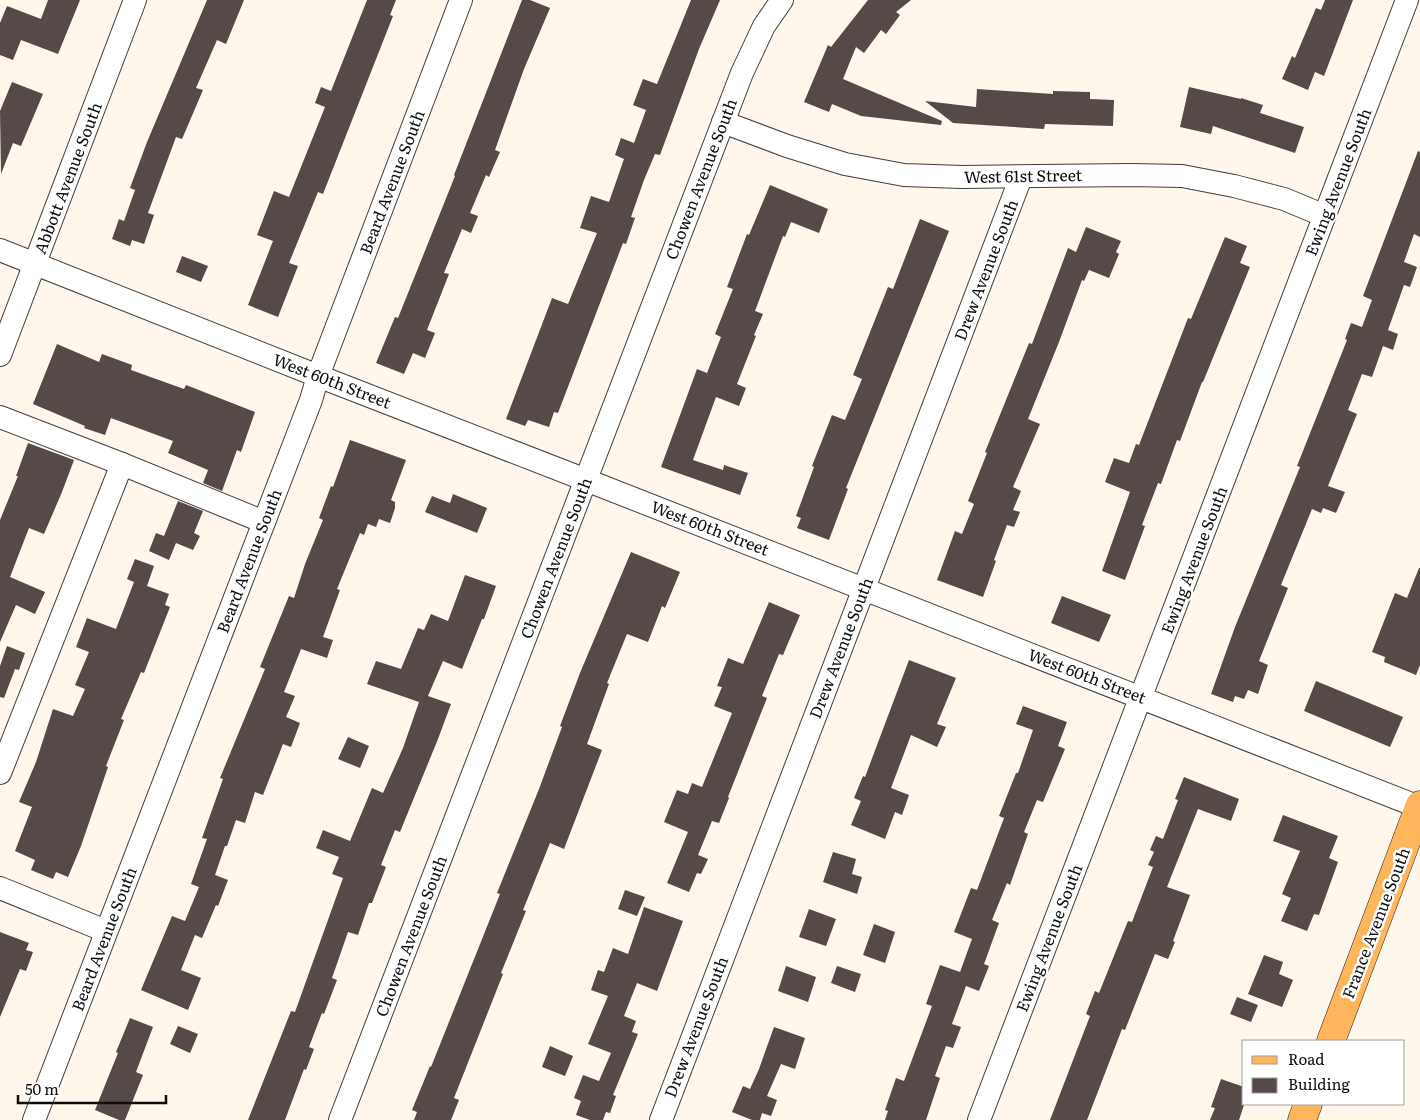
<svg xmlns="http://www.w3.org/2000/svg" width="1420" height="1120" viewBox="0 0 1420 1120" font-family="Literata,serif">
  <rect width="100%" height="100%" fill="#fff7ec"/>
  <g fill="#564a48">
    <path d="M48,0H80L58,54L21,40L13,60L0,55V23L7,6L41,19Z"/>
    <path d="M207,0H244L226,44L217,40L196,88L203,90L182,139L176,137L148,213L154,215L144,244L132,240L130,246L112,239L119,219L124,221L135,190L130,188L147,142Z"/>
    <path d="M367,0H396L390,15L393,16L323,194L318,192L289,263L298,266L278,317L248,305L273,241L257,235L274,191L289,197L325,107L315,103L321,87L331,91Z"/>
    <path d="M522,0H530L550,8L524,69L495,150L500,152L489,177L486,175L470,213L478,216L471,233L462,229L444,273L449,274L427,330L435,333L425,358L413,353L404,374L376,363L395,317L398,318L455,176L454,175Z"/>
    <path d="M691,0H720L699,49L660,155L655,154L644,180L631,217L635,218L626,244L623,243L558,413L554,412L549,427L528,420L525,426L506,419L552,298L568,304L597,233L580,228L591,196L609,202L624,159L615,155L621,138L634,143L646,110L633,105L643,79L657,84Z"/>
    <path d="M868,0H911L896,12L900,15L886,34L881,30L864,53L856,47L843,79L942,121L941,125L861,116L832,104L829,112L804,102L828,45L831,47Z"/>
    <path d="M1325,0H1353L1324,76L1315,72L1308,90L1282,79L1292,56L1295,58L1316,8L1321,10Z"/>
    <path d="M12,82L43,94L21,146L13,143L1,174L0,111Z"/>
    <path d="M1189,87L1241,99V98L1263,105L1260,113L1304,127L1295,153L1213,126L1211,134L1180,127Z"/>
    <path d="M977,89L1053,94V91L1090,92V99L1114,100L1113,126L1045,124L1044,129L953,123L925,101L976,107Z"/>
    <path d="M1418,151L1420,152V237L1414,234L1404,262L1417,267L1410,287L1404,285L1388,330L1398,334L1393,350L1383,346L1372,377L1362,374L1348,410L1357,414L1328,486L1345,492L1336,513L1323,508L1321,513L1312,509L1281,585L1288,588L1259,661L1268,665L1258,694L1248,690L1244,699L1235,696L1233,702L1211,694L1235,627L1300,467L1297,466L1347,340L1345,339L1351,323L1362,327L1372,300L1363,296Z"/>
    <path d="M770,185L828,209L819,233L791,222L785,237L783,236L755,311L763,314L754,335L756,336L737,384L746,388L739,406L716,397L693,460L723,470L724,465L748,473L740,495L661,467L697,369L707,373L721,337L715,334L733,289L727,287L747,234L749,235Z"/>
    <path d="M920,219L949,231L846,488L848,489L829,540L797,528L801,518L796,516L814,467L812,466L832,415L845,420L862,379L853,375L888,287L893,289Z"/>
    <path d="M1086,227L1121,241L1116,252L1119,254L1109,278L1089,270L1084,281L1082,280L1059,342L1028,419L1040,424L1013,487L1021,491L1013,510L1020,512L1014,527L1007,525L994,560L996,561L983,597L937,580L955,531L962,534L974,504L968,501L987,453L985,452L1029,343L1032,344L1068,248L1076,252Z"/>
    <path d="M1225,237L1247,246L1240,263L1250,267L1203,382H1202L1180,441L1177,440L1161,484L1158,483L1142,525L1145,526L1125,580L1102,571L1130,492L1105,482L1114,458L1129,463L1136,444L1139,445L1188,318L1191,319Z"/>
    <path d="M182,256L208,266L201,282L176,272Z"/>
    <path d="M57,344L99,362L102,354L132,365L131,370L184,389L186,385L255,412L241,452L237,450L222,491L203,483L208,470L168,453L173,441L111,418L105,435L84,428L85,426L33,404Z"/>
    <path d="M350,440L406,460L391,500L395,502V508L390,523L379,519L376,527L368,524L364,535L360,533L337,589L340,590L323,637L333,640L327,658L301,649L284,692L295,696L286,717L300,723L291,747L283,744L263,795L255,792L245,823L236,820L227,846H225L215,875L228,880L218,906L216,905L202,938L195,935L181,970L201,978L188,1010L141,990L172,916L185,921L199,887L191,884L207,839L202,838L223,779L220,778L265,669L260,667L289,596L294,598L305,564L323,520L319,518L331,486L333,487Z"/>
    <path d="M28,443L74,460L62,492L44,534L29,528L10,577L45,592L35,614L16,605L0,642V520L18,476H16Z"/>
    <path d="M453,494L487,508L477,533L425,512L432,496L450,503Z"/>
    <path d="M178,501L203,511L194,533L200,536L193,550L176,543L169,560L149,551L156,533L164,536Z"/>
    <path d="M631,552L680,572L665,608L662,606L648,642L627,634L607,683L609,684L587,744L602,750L564,849L550,843L523,910L526,911L501,973L503,974L454,1098L459,1100L451,1120H414L417,1112L412,1110L430,1066L431,1067L500,894L497,893L539,789L562,727L560,726L580,673Z"/>
    <path d="M135,559L154,566L147,586L169,594L165,605L170,607L144,673L141,672L121,719L124,720L106,766L108,767L81,846L68,877L56,872L53,879L31,870L35,860L15,851L32,807L19,802L36,762L53,709L73,716L85,689L75,685L89,652L76,647L87,618L116,629L134,582L127,579Z"/>
    <path d="M1419,568H1420V665L1416,675L1384,662L1385,657L1372,652L1395,593L1407,598Z"/>
    <path d="M465,575L496,586L484,619H482L462,669L443,661L428,696L451,704L438,739L400,832L395,830L381,865L386,867L372,903H369L358,935L348,932L332,978L337,980L324,1014L322,1013L309,1047L314,1049L306,1070L304,1069L285,1120H248L291,1011L295,1012L343,878L332,874L339,857L316,848L323,830L350,841L372,788L383,793L403,748L419,702L367,684L376,661L401,669L418,628L424,630L431,614L448,621Z"/>
    <path d="M1062,596L1111,615L1099,642L1051,623Z"/>
    <path d="M769,602L800,615L783,655L779,654L762,696L767,698L728,797L729,798L719,823L712,821L698,855L708,859L701,874L697,873L689,892L667,883L688,832L664,822L677,790L688,794L692,783L702,787L732,713L714,706L722,687L717,686L728,658L743,664Z"/>
    <path d="M7,646L25,653L19,670L15,669L4,698L0,697V666Z"/>
    <path d="M909,660L956,678L937,724L946,727L937,747L911,735L891,788L909,795L902,815L895,812L885,839L851,825L861,801L854,798L863,776L865,777Z"/>
    <path d="M1316,681L1403,717L1390,747L1304,711Z"/>
    <path d="M1023,706L1067,722L1058,746L1065,749L1043,802L1037,800L1024,832L1028,834L1010,885L1007,883L992,920L999,923L984,964L989,966L979,991L966,986L952,1024L961,1027L953,1048L946,1046L935,1076L940,1078L926,1120H885L888,1111L885,1110L896,1078L904,1081L932,1006L926,1004L940,965L960,972L972,939L954,932L971,888L977,890L1004,818L999,816L1016,773H1018L1033,730L1016,724Z"/>
    <path d="M348,737L369,746L360,768L338,759Z"/>
    <path d="M1184,777L1239,799L1231,821L1198,809L1167,887L1190,895L1173,941L1175,942L1168,959L1155,954L1125,1030L1122,1029L1087,1120H1050L1090,1016L1086,1014L1095,991L1099,993L1128,921L1132,922L1153,867L1148,865L1154,852L1150,850L1156,836L1163,839L1178,800L1175,799Z"/>
    <path d="M1283,815L1338,836L1329,858L1338,862L1319,915L1314,914L1307,931L1281,921L1291,898L1282,894L1300,851L1273,841Z"/>
    <path d="M833,852L856,859L852,874L862,877L857,894L823,882Z"/>
    <path d="M625,890L645,897L637,916L618,909Z"/>
    <path d="M644,907L683,921L657,991L637,983L624,1016L636,1021L632,1032L638,1034L613,1095L616,1096L610,1113L606,1112L603,1120H590L576,1115L581,1101L574,1098L583,1075L599,1081L611,1053L588,1044L608,996L591,990L598,970L604,972L613,948L628,954Z"/>
    <path d="M809,909L836,919L826,946L799,937Z"/>
    <path d="M874,924L895,932L885,963L863,955Z"/>
    <path d="M0,932L29,943L26,950L33,952L26,971L20,969L0,1017Z"/>
    <path d="M1264,955L1283,962L1279,974L1293,980L1282,1007L1248,994Z"/>
    <path d="M786,966L816,977L808,1002L778,991Z"/>
    <path d="M837,966L861,974L855,992L831,983Z"/>
    <path d="M1237,997L1258,1005L1251,1022L1230,1014Z"/>
    <path d="M130,1018L153,1027L136,1072L143,1075L125,1120H119L95,1110L118,1053L116,1052Z"/>
    <path d="M178,1026L198,1034L190,1053L170,1044Z"/>
    <path d="M774,1027L805,1038L795,1069L781,1064L767,1096L777,1100L771,1116L762,1113L760,1120H752L732,1112L743,1086L750,1089L759,1069Z"/>
    <path d="M550,1046L573,1056L565,1076L542,1067Z"/>
    <path d="M1221,1079L1244,1087V1105L1239,1120H1210L1215,1108L1211,1107Z"/>
  </g>
  <g fill="none" stroke-linecap="round" stroke-linejoin="round">
    <defs>
      <g id="minor">
        <path d="M723,122L787,146L845,164L904,175L962,177L1131,175L1182,176L1234,186L1284,199L1325,216"/>
        <path d="M0,250L318,376L586,480L1419,807"/>
        <path d="M0,355L135,0"/>
        <path d="M0,417L122,464L264,522"/>
        <path d="M0,773L122,464"/>
        <path d="M0,888L106,931"/>
        <path d="M34,1120L311,400L318,376L461,0"/>
        <path d="M340,1120L742,73L764,26L782,0"/>
        <path d="M661,1120L1021,177"/>
        <path d="M979,1120L1407,0"/>
      </g>
      <g id="major">
        <path d="M1331,1041L1420,805"/>
        <path d="M1302,1120L1308,1104"/>
      </g>
    </defs>
    <use href="#minor" stroke="#3f3f3f" stroke-width="24"/>
    <use href="#major" stroke="#1d1d1d" stroke-width="29"/>
    <use href="#minor" stroke="#fff" stroke-width="22"/>
    <use href="#major" stroke="#ffb55c" stroke-width="28"/>
  </g>
  <g text-anchor="middle" stroke-width="5" stroke-linejoin="round" paint-order="stroke">
    <g font-size="16" fill="#0c0c0c" stroke="#fff">
      <text transform="translate(1023 176) rotate(-1)" y="6">West 61st Street</text>
      <text transform="translate(68 178) rotate(-69)" y="6">Abbott Avenue South</text>
      <text transform="translate(701 179) rotate(-69)" y="6">Chowen Avenue South</text>
      <text transform="translate(392 182) rotate(-69)" y="6">Beard Avenue South</text>
      <text transform="translate(1338 182) rotate(-69)" y="6">Ewing Avenue South</text>
      <text transform="translate(986 270) rotate(-69)" y="6">Drew Avenue South</text>
      <text transform="translate(332 381) rotate(21)" y="6">West 60th Street</text>
      <text transform="translate(710 528) rotate(21)" y="6">West 60th Street</text>
      <text transform="translate(556 558) rotate(-69)" y="6">Chowen Avenue South</text>
      <text transform="translate(1194 560) rotate(-69)" y="6">Ewing Avenue South</text>
      <text transform="translate(249 561) rotate(-69)" y="6">Beard Avenue South</text>
      <text transform="translate(841 648) rotate(-69)" y="6">Drew Avenue South</text>
      <text transform="translate(1087 676) rotate(21)" y="6">West 60th Street</text>
      <text transform="translate(1376 923) rotate(-69)" y="6">France Avenue South</text>
      <text transform="translate(411 936) rotate(-69)" y="6">Chowen Avenue South</text>
      <text transform="translate(1049 938) rotate(-69)" y="6">Ewing Avenue South</text>
      <text transform="translate(104 939) rotate(-69)" y="6">Beard Avenue South</text>
      <text transform="translate(696 1027) rotate(-69)" y="6">Drew Avenue South</text>
    </g>
  </g>
  <rect x="1242" y="1040" width="162" height="65" fill="#ffffff" stroke="#9e9e9e"/>
  <rect x="1252" y="1056" width="25" height="8" fill="#ffb55c" stroke="#9e9e9e"/>
  <text x="1288" y="1065" font-size="15" fill="#0c0c0c">Road</text>
  <rect x="1252" y="1078" width="25" height="15" fill="#564a48" stroke="#9e9e9e"/>
  <text x="1288" y="1090" font-size="15" fill="#0c0c0c">Building</text>
  <path d="M18 1095v8h148v-8" fill="none" stroke="#0c0c0c" stroke-width="2.5"/>
  <text x="25" y="1095" font-size="15" fill="#0c0c0c" stroke="#ffffff" stroke-width="4" paint-order="stroke">50 m</text>
</svg>
